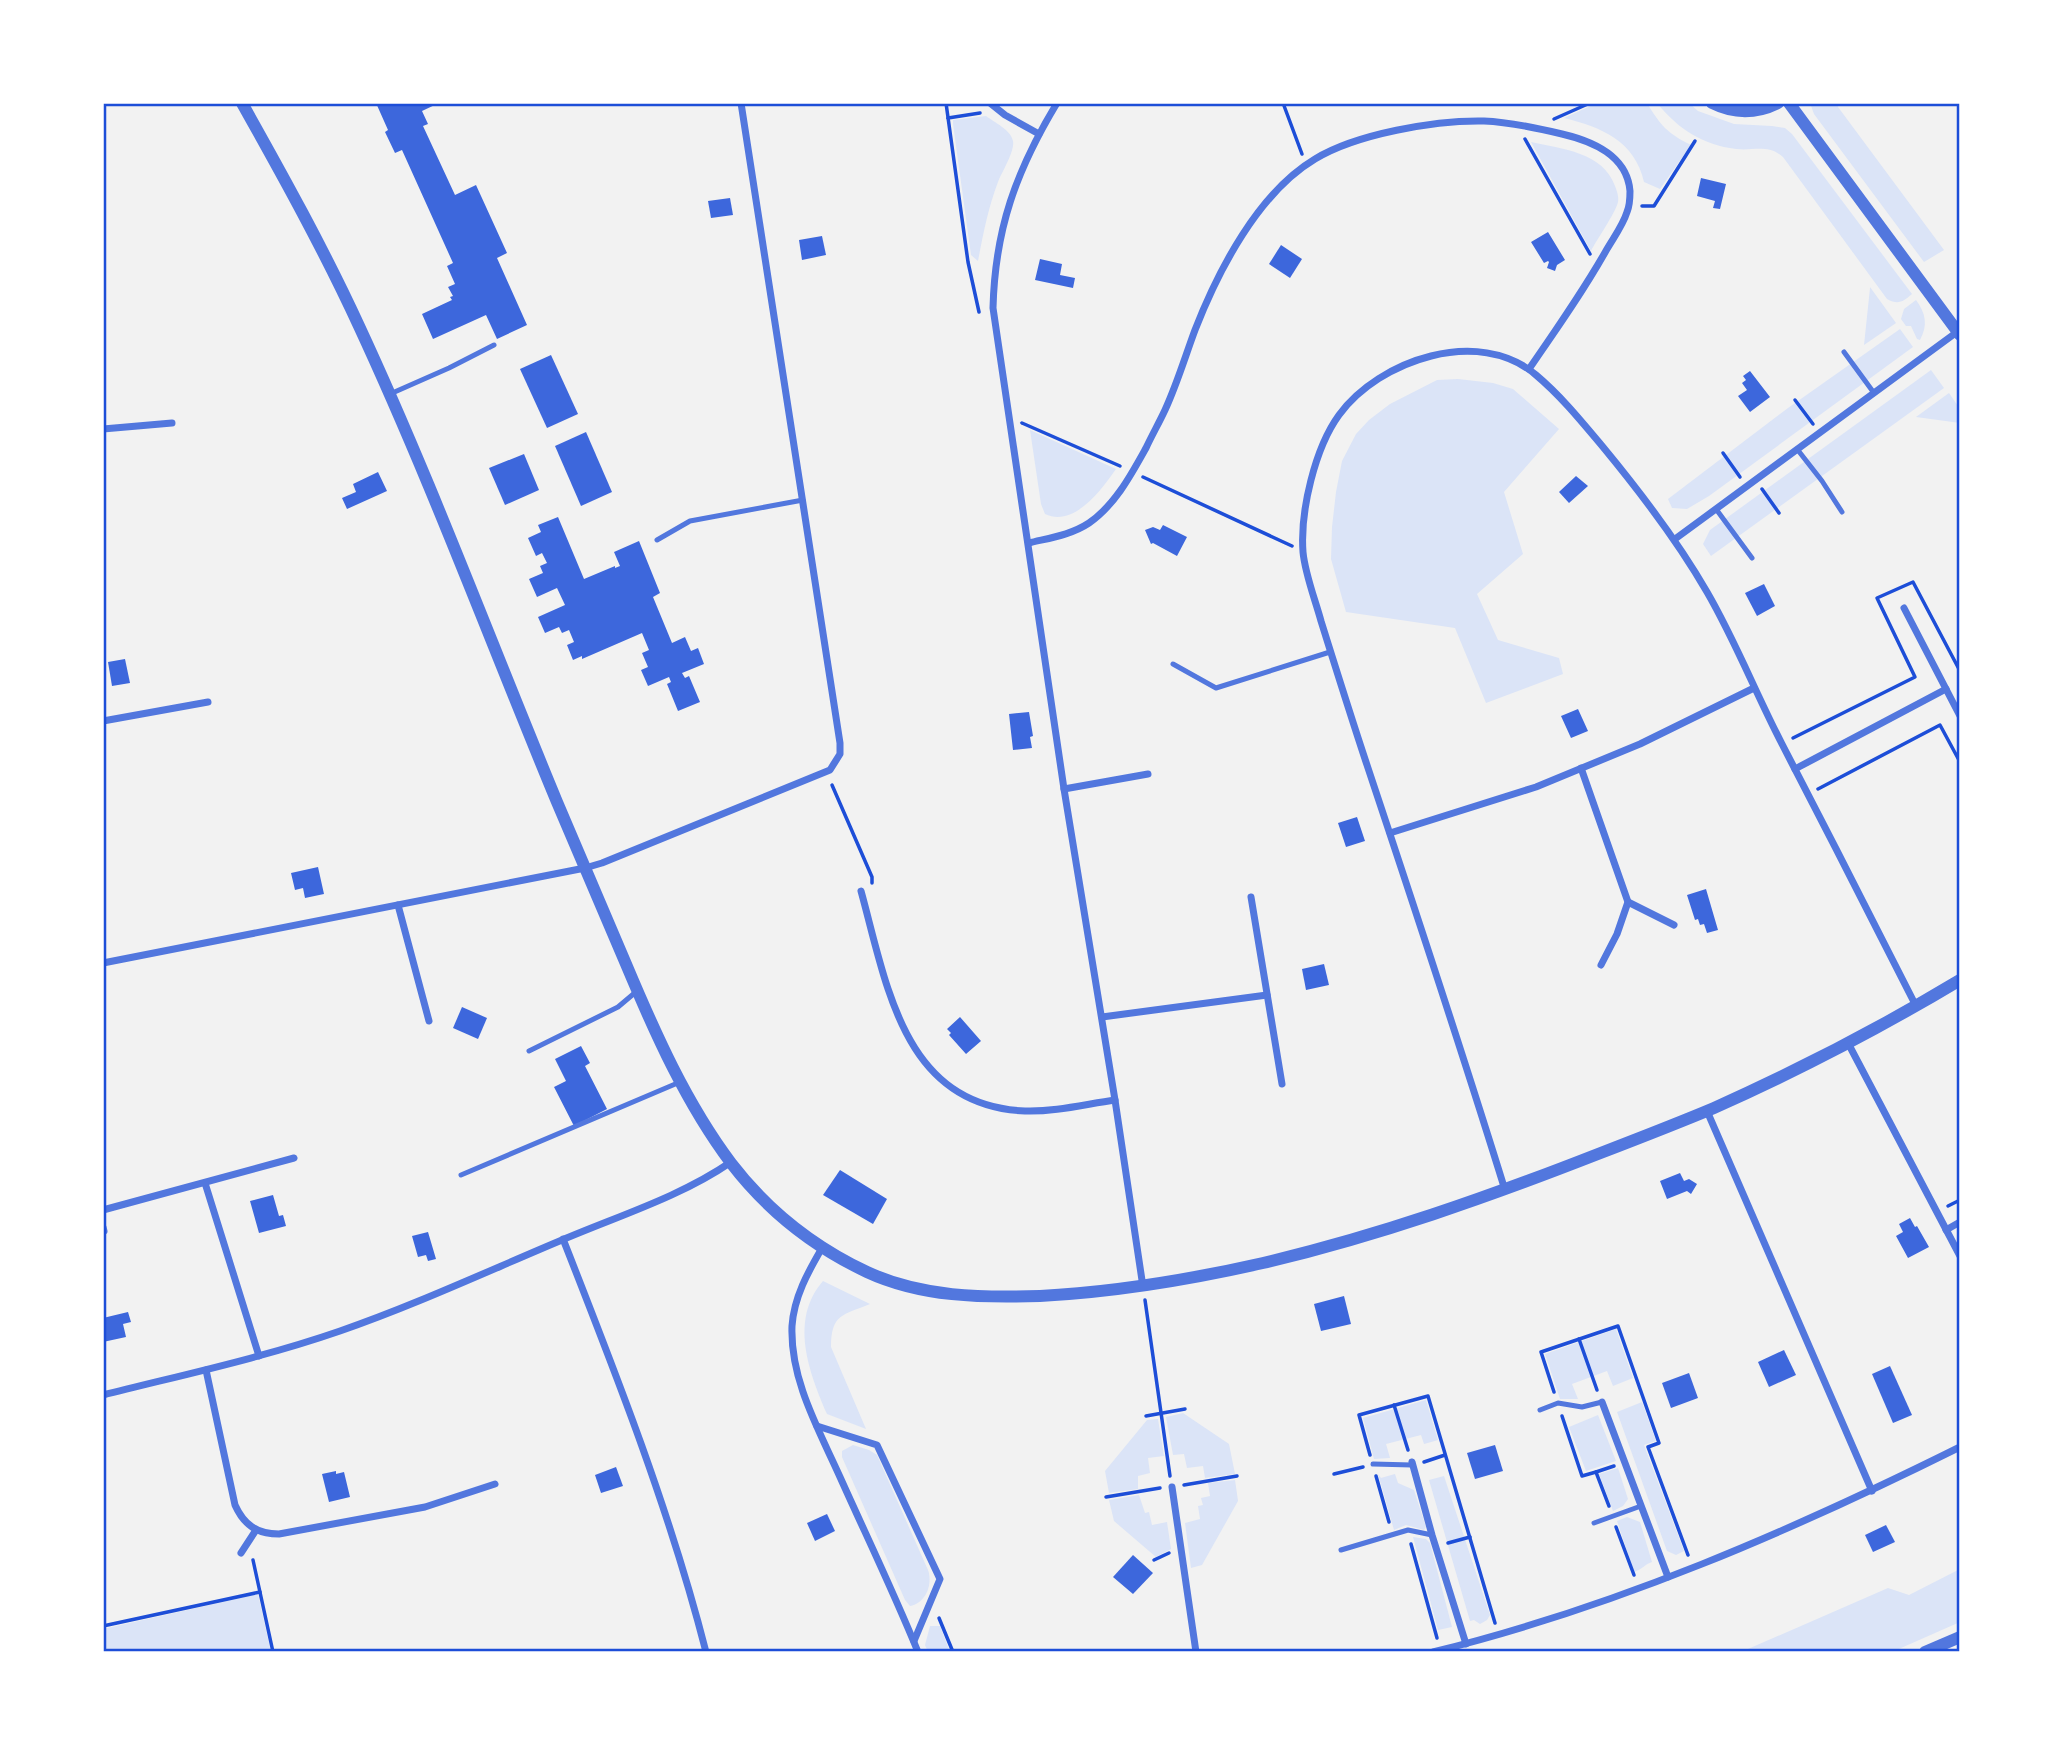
<svg xmlns="http://www.w3.org/2000/svg" width="2063" height="1755" viewBox="0 0 2063 1755" font-family="'DejaVu Sans',sans-serif">
  <rect width="100%" height="100%" fill="#f2f2f2"/>
  <g fill="#dbe4f7">
    <path d="M1597,103H1647C1661,126 1667,133 1691,145L1660,189L1644,182C1635,141 1601,127 1564,118Z"/>
    <path d="M1657,103H1689L1698,111L1734,124L1772,126L1785,128L1792,134L1912,294C1903,302 1898,305 1887,299L1783,157C1768,144 1754,151 1736,149C1703,145 1678,129 1657,103Z"/>
    <path d="M1810,103H1838V107L1944,250L1924,262L1814,114Z"/>
    <path d="M986,116C994,122 1011,130 1013,141C1015,151 1002,172 998,182C988,208 983,235 978,261L971,255L953,124V120Z"/>
    <path d="M1531,142C1562,149 1603,152 1615,186C1617,191 1619,197 1618,202C1615,214 1597,239 1591,251Z"/>
    <path d="M1870,287L1896,323L1864,345L1870,288Z"/>
    <path d="M1916,300C1926,314 1928,325 1920,340L1917,339L1911,326H1906L1901,319L1904,309Z"/>
    <path d="M1900,329L1913,347L1709,496L1687,509L1672,508L1668,499L1788,408Z"/>
    <path d="M1931,370L1944,388L1711,556L1703,544L1710,530Z"/>
    <path d="M1458,379L1493,383L1513,389L1559,429L1504,492L1523,554L1477,594L1498,640L1559,658L1563,674L1486,703L1455,628L1346,612L1331,559L1332,527L1336,492L1342,461L1356,434L1369,420L1390,404L1437,380Z"/>
    <path d="M1949,393L1960,409V423L1916,417Z"/>
    <path d="M1030,430L1116,469C1102,489 1074,528 1045,514L1041,504Z"/>
    <path d="M823,1281L870,1304C843,1315 831,1314 831,1347L866,1429L827,1414C809,1372 789,1320 823,1281Z"/>
    <path d="M1616,1329L1633,1378L1613,1386L1607,1371L1572,1384L1578,1399H1560L1545,1354Z"/>
    <path d="M1426,1400L1438,1440L1424,1444L1421,1435L1386,1444L1390,1458L1374,1459L1363,1418Z"/>
    <path d="M1642,1402L1656,1441L1644,1445L1684,1551L1676,1555L1667,1551L1617,1412Z"/>
    <path d="M1183,1413L1229,1444L1235,1474L1205,1478L1203,1466L1187,1468L1184,1454L1173,1455L1166,1417Z"/>
    <path d="M1598,1415L1616,1461L1586,1471L1569,1427Z"/>
    <path d="M1158,1419L1164,1456L1148,1458L1150,1473L1138,1476V1489L1109,1493L1105,1471L1147,1420Z"/>
    <path d="M853,1445L869,1450L877,1455L928,1570C933,1584 926,1603 910,1606L905,1600L842,1457V1451Z"/>
    <path d="M1618,1468L1628,1499L1623,1506L1613,1511L1599,1474Z"/>
    <path d="M1378,1474L1381,1478L1395,1474L1398,1483L1414,1490L1426,1527L1424,1530L1406,1525L1394,1530Z"/>
    <path d="M1444,1476L1490,1615L1487,1620L1480,1624L1474,1620L1470,1621L1429,1480Z"/>
    <path d="M1235,1480L1238,1501L1202,1565L1191,1568L1185,1523L1200,1519L1198,1506L1203,1505L1201,1498L1210,1496L1208,1483Z"/>
    <path d="M1139,1495L1145,1513L1149,1512L1152,1525L1167,1522L1171,1549L1156,1557L1114,1521L1109,1500Z"/>
    <path d="M1627,1517L1640,1522L1652,1562C1645,1564 1643,1569 1634,1572L1617,1521Z"/>
    <path d="M1413,1537L1426,1539L1430,1543L1452,1627L1438,1630Z"/>
    <path d="M1960,1569V1622L1892,1652H1741L1888,1588L1909,1595Z"/>
    <path d="M258,1594L271,1652H108L103,1645V1629Z"/>
    <path d="M930,1626H940L950,1652H928L925,1645Z"/>
  </g>
  <g fill="#3d67dc">
    <path d="M376,103H439L422,111L428,124L423,126L455,195L476,185L507,253L497,258L527,325L497,339L486,315L433,339L422,314L452,300L450,297L453,296L448,287L455,284L447,266L453,263L402,150L395,153L385,132L388,130Z"/>
    <path d="M1701,178L1726,184L1720,209L1713,208L1715,201L1697,196Z"/>
    <path d="M730,198L733,215L711,218L708,201Z"/>
    <path d="M1548,232L1565,260L1557,265L1555,271L1547,268L1549,262L1548,261L1544,263L1531,242Z"/>
    <path d="M822,236L826,255L802,260L799,240Z"/>
    <path d="M1281,245L1302,259L1290,278L1269,264Z"/>
    <path d="M1040,259L1062,264L1060,275L1075,278L1073,288L1035,280Z"/>
    <path d="M551,355L578,414L547,428L520,369Z"/>
    <path d="M1750,371L1770,397L1750,412L1738,396L1747,390L1742,383L1746,380L1743,376Z"/>
    <path d="M586,432L612,492L581,506L555,446Z"/>
    <path d="M524,454L539,490L505,505L489,468Z"/>
    <path d="M378,472L387,491L347,509L342,498L356,492L353,484Z"/>
    <path d="M1576,476L1588,486L1569,503L1559,492Z"/>
    <path d="M558,517L584,579L615,566V568L620,566L614,552L639,541L660,593L653,597L672,643L685,637L691,651L698,648L704,664L682,673L685,678L689,676L700,702L678,711L667,684L671,682L669,677L648,686L641,670L648,667L642,653L649,650L642,633L582,659V656L573,660L567,645L574,642L569,630L562,633L559,627L545,633L538,617L565,605L557,588L537,597L529,579L543,573L540,566L547,563L542,553L536,556L528,538L541,532L538,525Z"/>
    <path d="M1163,525L1187,537L1177,556L1153,543L1151,544L1145,530L1153,527L1160,530Z"/>
    <path d="M1764,584L1775,606L1757,616L1745,593Z"/>
    <path d="M125,659L130,683L112,686L108,662Z"/>
    <path d="M1578,709L1588,731L1571,738L1561,716Z"/>
    <path d="M1029,712L1033,736L1030,737L1032,748L1013,750L1009,714Z"/>
    <path d="M1357,817L1365,841L1346,847L1338,823Z"/>
    <path d="M318,867L324,894L305,898L303,888L295,890L291,873Z"/>
    <path d="M1706,889L1718,930L1707,933L1704,924L1700,925L1698,919L1695,920L1687,895Z"/>
    <path d="M1324,964L1329,985L1306,990L1302,969Z"/>
    <path d="M462,1007L487,1018L478,1039L453,1028Z"/>
    <path d="M960,1017L981,1041L966,1054L949,1035L951,1033L947,1029Z"/>
    <path d="M581,1046L590,1063L585,1066L607,1109L574,1126L554,1087L566,1081L555,1059Z"/>
    <path d="M840,1170L887,1199L873,1224L823,1195Z"/>
    <path d="M1680,1173L1684,1181L1689,1179L1697,1184L1691,1194L1687,1191L1667,1199L1660,1181Z"/>
    <path d="M273,1195L279,1216L283,1215L286,1226L259,1233L250,1201Z"/>
    <path d="M1910,1218L1915,1227L1917,1226L1929,1247L1908,1258L1896,1236L1903,1232L1899,1224Z"/>
    <path d="M428,1232L436,1259L428,1261L426,1255L418,1257L412,1236Z"/>
    <path d="M1344,1296L1351,1324L1321,1331L1314,1304Z"/>
    <path d="M128,1312L131,1322L123,1324L126,1337L103,1342V1318Z"/>
    <path d="M1784,1350L1796,1375L1769,1387L1758,1362Z"/>
    <path d="M1890,1366L1912,1415L1893,1423L1872,1374Z"/>
    <path d="M1689,1373L1698,1398L1671,1408L1662,1383Z"/>
    <path d="M1495,1445L1503,1471L1475,1479L1467,1453Z"/>
    <path d="M616,1467L623,1486L601,1493L595,1475Z"/>
    <path d="M336,1471V1474L344,1472L350,1497L329,1502L322,1474Z"/>
    <path d="M827,1514L835,1531L815,1541L807,1523Z"/>
    <path d="M1886,1525L1895,1542L1873,1552L1865,1535Z"/>
    <path d="M1133,1555L1153,1573L1133,1594L1113,1577Z"/>
  </g>
  <g fill="none" stroke-linecap="round" stroke-linejoin="round">
    <g stroke="#1d4ed8" stroke-width="3.5">
      <path d="M946,103L968,262L979,312"/>
      <path d="M1283,103L1302,154"/>
      <path d="M948,118L980,113"/>
      <path d="M1554,119L1590,103"/>
      <path d="M1525,139L1590,254"/>
      <path d="M1642,206H1654L1695,141"/>
      <path d="M1795,400L1813,424"/>
      <path d="M1022,423L1120,466"/>
      <path d="M1723,453L1740,477"/>
      <path d="M1143,477L1292,546"/>
      <path d="M1762,489L1779,513"/>
      <path d="M1793,738L1915,677L1877,598L1913,582L1960,671"/>
      <path d="M832,785L872,877V883"/>
      <path d="M1818,789L1940,725L1960,762"/>
      <path d="M1948,1206L1960,1200"/>
      <path d="M1145,1300L1170,1476"/>
      <path d="M1579,1339L1597,1390"/>
      <path d="M1554,1392L1541,1352L1618,1326L1659,1443L1648,1447L1688,1555"/>
      <path d="M1394,1405L1408,1450"/>
      <path d="M1146,1416L1185,1409"/>
      <path d="M1562,1416L1582,1476L1596,1472L1609,1506"/>
      <path d="M1370,1455L1359,1415L1428,1396L1495,1623"/>
      <path d="M1424,1462L1445,1455"/>
      <path d="M1596,1472L1614,1466"/>
      <path d="M1334,1474L1363,1467"/>
      <path d="M1376,1476L1389,1522"/>
      <path d="M1184,1485L1237,1476"/>
      <path d="M1106,1497L1160,1488"/>
      <path d="M1616,1527L1634,1575"/>
      <path d="M1448,1543L1470,1537"/>
      <path d="M1411,1544L1437,1638"/>
      <path d="M253,1560L273,1652"/>
      <path d="M1154,1560L1169,1553"/>
      <path d="M939,1618L953,1652"/>
      <path d="M103,1626L260,1592"/>
    </g>
    <g stroke="#5277de" stroke-width="5">
      <path d="M1844,352L1874,393"/>
      <path d="M390,394L449,368L494,345"/>
      <path d="M1797,449L1822,481L1842,512"/>
      <path d="M1716,509L1752,558"/>
      <path d="M657,540L690,521L803,500"/>
      <path d="M1173,664L1216,688L1330,652"/>
      <path d="M529,1051L618,1007L637,991"/>
      <path d="M461,1175L680,1082"/>
      <path d="M1540,1410L1558,1403L1582,1407L1602,1402"/>
      <path d="M1373,1464L1412,1465"/>
      <path d="M1594,1523L1641,1506"/>
      <path d="M1341,1550L1408,1530L1432,1535"/>
    </g>
    <g stroke="#5277de" stroke-width="7">
      <path d="M990,103L1005,115L1039,134"/>
      <path d="M1057,103C1016,171 995,229 993,308L1064,789L1115,1100L1143,1287"/>
      <path d="M103,429L172,423"/>
      <path d="M1675,539L1957,332"/>
      <path d="M1029,543C1049,538 1071,535 1089,523C1115,505 1131,475 1146,448C1152,435 1159,423 1165,410C1177,384 1185,357 1195,330C1218,271 1258,193 1315,159C1356,134 1435,120 1484,121C1510,122 1537,128 1562,134C1592,141 1627,155 1630,191C1630,198 1630,205 1627,212C1623,225 1614,237 1607,249C1584,290 1556,330 1529,369"/>
      <path d="M1904,608L1960,716"/>
      <path d="M103,721L208,702"/>
      <path d="M1581,768L1628,902L1617,934L1601,965"/>
      <path d="M1795,769L1946,689"/>
      <path d="M1064,789L1148,774"/>
      <path d="M1390,833L1536,787L1640,744L1754,688"/>
      <path d="M861,891C887,985 903,1106 1025,1111C1055,1112 1086,1104 1115,1100"/>
      <path d="M1251,897L1282,1084"/>
      <path d="M1628,902L1674,925"/>
      <path d="M398,905L429,1021"/>
      <path d="M103,963L585,868L602,863L830,770L840,754V743L741,103"/>
      <path d="M1102,1017L1267,995"/>
      <path d="M1848,1043L1960,1256"/>
      <path d="M1707,1111L1872,1491"/>
      <path d="M205,1183L259,1356"/>
      <path d="M1505,1190C1461,1048 1414,906 1367,765C1351,717 1336,669 1321,621C1315,599 1305,574 1303,552C1300,511 1315,448 1339,415C1379,360 1479,326 1536,375C1561,396 1582,422 1603,447C1641,493 1677,540 1707,592C1735,640 1756,694 1782,744C1827,831 1872,919 1916,1006"/>
      <path d="M103,1210L294,1158"/>
      <path d="M103,1227L104,1231"/>
      <path d="M1946,1230L1960,1222"/>
      <path d="M563,1239C616,1374 670,1511 706,1652"/>
      <path d="M822,1248C808,1272 794,1297 792,1326C790,1380 819,1430 840,1477C866,1535 894,1593 918,1652"/>
      <path d="M206,1370L235,1505C244,1525 257,1534 279,1534L425,1507L495,1484"/>
      <path d="M103,1395C182,1375 262,1358 340,1331C415,1305 488,1271 562,1240C618,1216 680,1197 731,1162"/>
      <path d="M1602,1402L1668,1577"/>
      <path d="M817,1426L877,1445L940,1579L914,1641"/>
      <path d="M1412,1462L1432,1535L1466,1644"/>
      <path d="M1172,1487L1196,1652"/>
      <path d="M241,1553L256,1530"/>
      <path d="M1433,1652C1616,1607 1791,1531 1960,1447"/>
    </g>
    <g stroke="#5277de" stroke-width="12">
      <path d="M242,103C283,176 324,250 359,326C431,481 491,643 557,802C580,856 603,910 626,964C655,1033 686,1103 731,1163C767,1210 814,1247 867,1272C921,1297 982,1298 1040,1296C1117,1292 1188,1280 1263,1263C1378,1236 1488,1197 1598,1154C1637,1139 1676,1124 1714,1108C1799,1070 1880,1028 1960,980"/>
      <path d="M1712,103C1734,114 1756,114 1778,103"/>
      <path d="M1789,103L1960,335"/>
      <path d="M1925,1652L1960,1637"/>
    </g>
  </g>
  <rect width="2063" height="1755" fill="none" stroke="#ffffff" stroke-width="210"/>
  <rect x="105" y="105" width="1853" height="1545" fill="none" stroke="#1d4ed8" stroke-width="2.5"/>
</svg>
